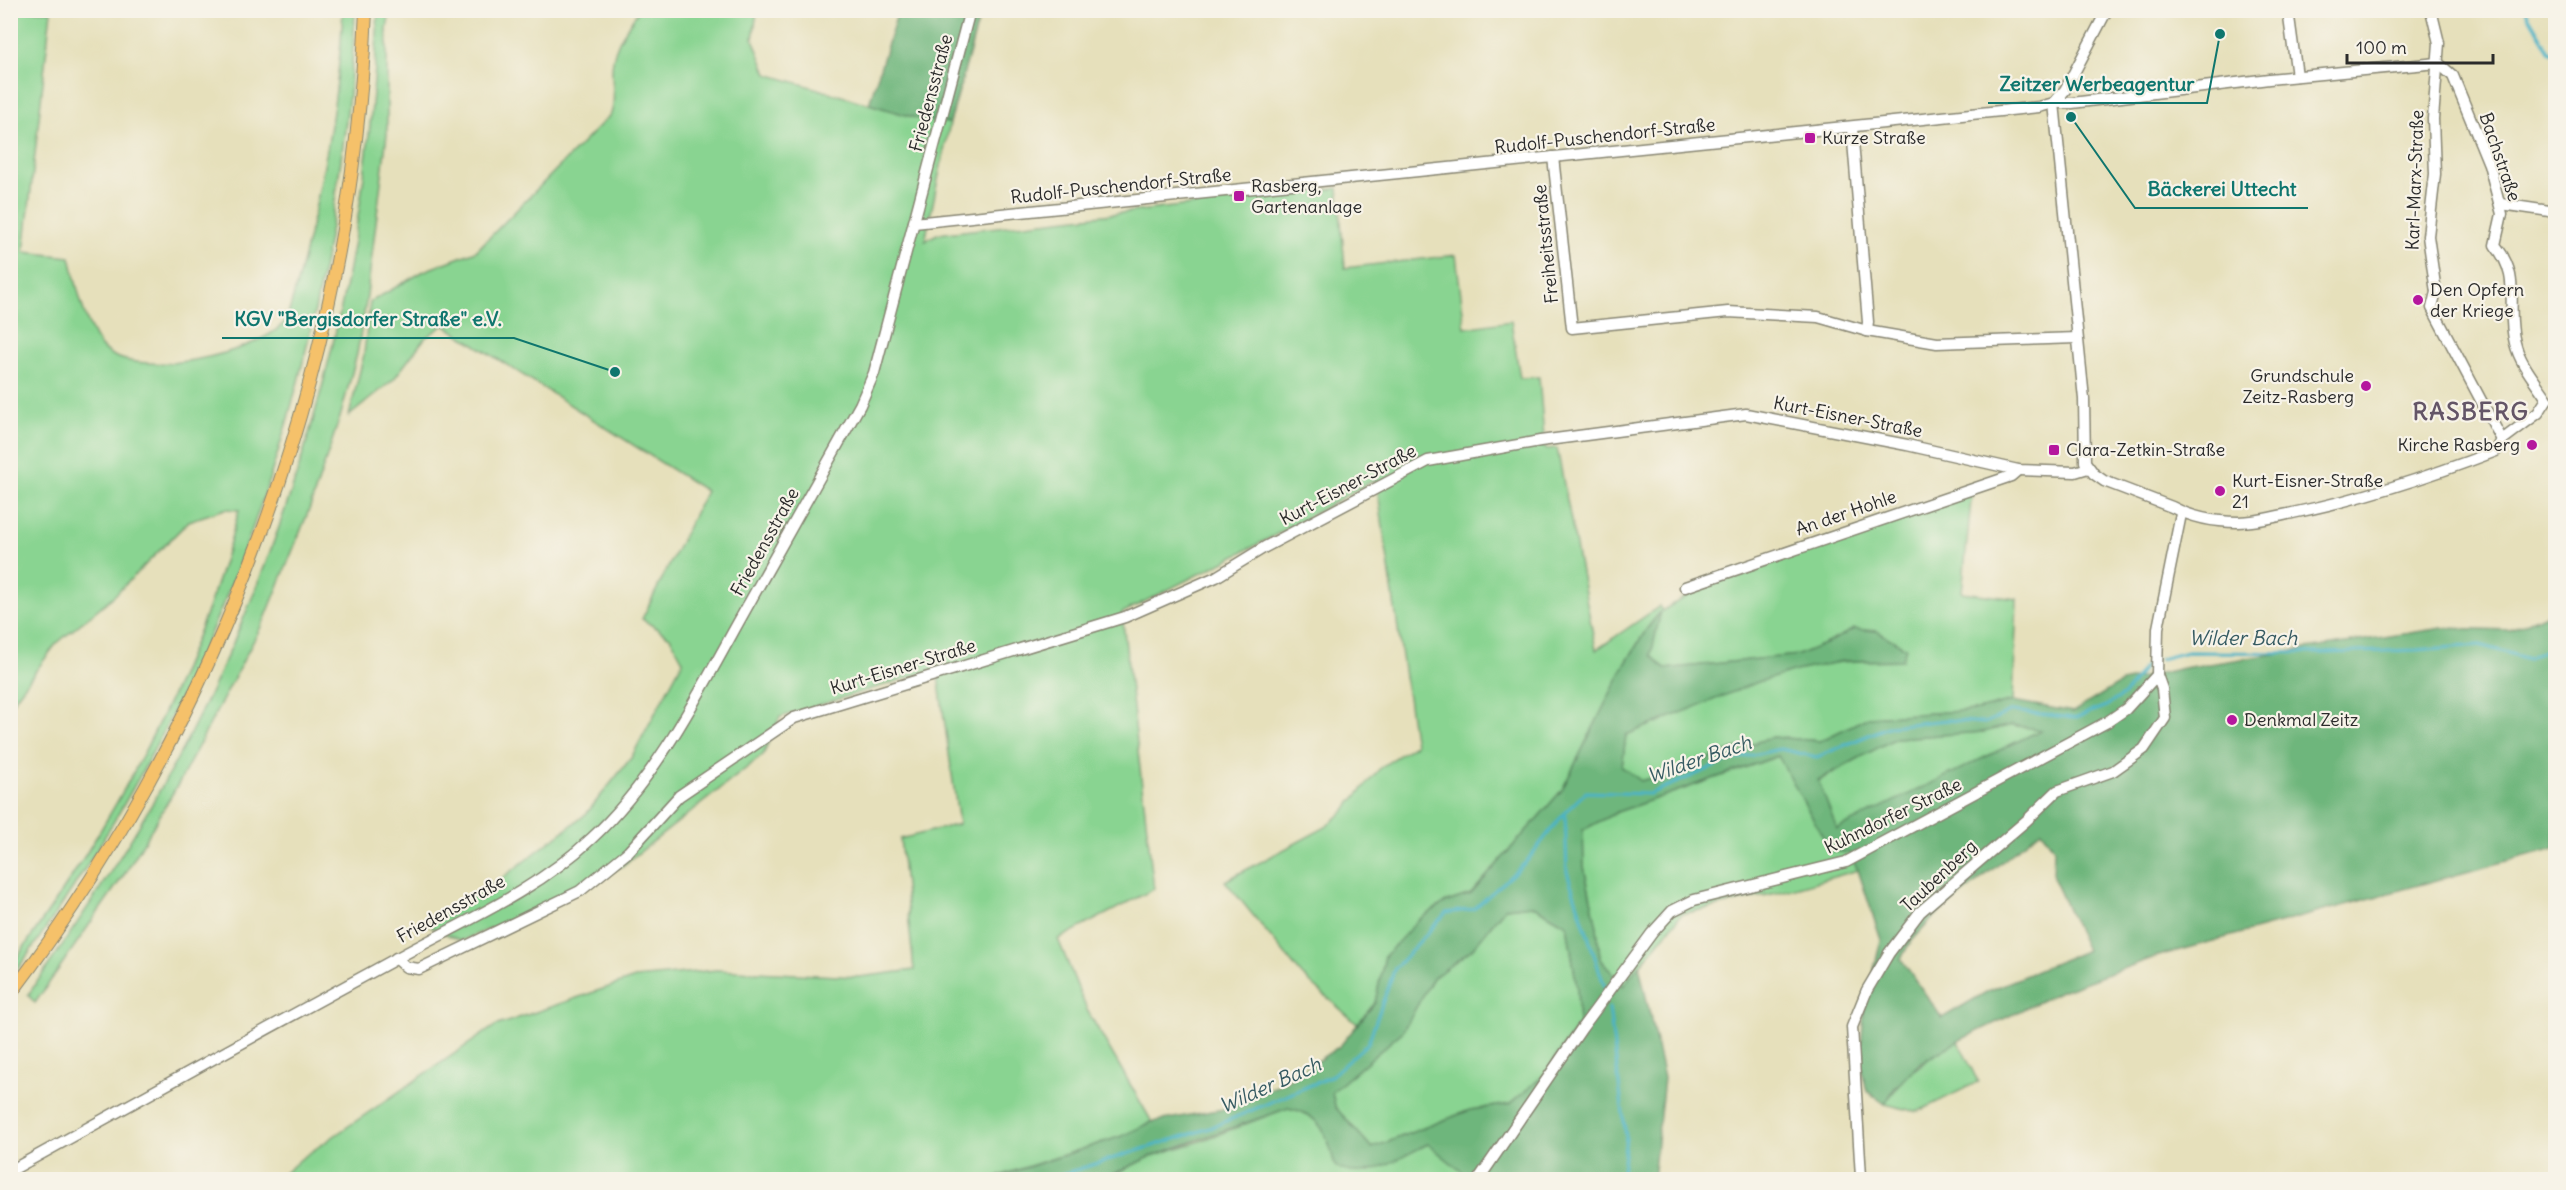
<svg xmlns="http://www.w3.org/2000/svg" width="2566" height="1190" viewBox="0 0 2566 1190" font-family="Delius,sans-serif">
  <rect width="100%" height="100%" fill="#f7f3e8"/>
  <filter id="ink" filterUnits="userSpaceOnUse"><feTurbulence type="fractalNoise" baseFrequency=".0167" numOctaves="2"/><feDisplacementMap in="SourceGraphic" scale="12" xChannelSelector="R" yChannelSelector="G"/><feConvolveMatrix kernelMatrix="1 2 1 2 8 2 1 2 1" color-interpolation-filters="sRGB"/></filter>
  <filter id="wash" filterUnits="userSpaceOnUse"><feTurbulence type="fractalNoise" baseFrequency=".008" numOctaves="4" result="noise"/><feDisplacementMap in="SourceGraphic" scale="24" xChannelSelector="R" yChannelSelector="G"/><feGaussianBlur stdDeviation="1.35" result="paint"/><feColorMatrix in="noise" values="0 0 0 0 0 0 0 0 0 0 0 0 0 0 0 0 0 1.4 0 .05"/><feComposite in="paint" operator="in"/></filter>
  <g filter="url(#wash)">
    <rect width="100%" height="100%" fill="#e6e0bb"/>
    <g fill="#89d491" stroke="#5a805e" stroke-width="1.5">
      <path d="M11,10L51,11L24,252L70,257C77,286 83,320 100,345C129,384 263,354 287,319C316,219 338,114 343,11H355C353,70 346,128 337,187C295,480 187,734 14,974L13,964C35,930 60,896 81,862C149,754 207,633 239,510L225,509L189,521L115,595L56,644L11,704Z"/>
      <path d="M378,11H390L387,30V134L366,303L357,354L341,414L309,510L265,619L180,781L128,869L35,1003L28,995C85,913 140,831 186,742C302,517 369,264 378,11Z"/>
      <path d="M638,11H757L753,39L767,74L923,120L950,123L925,241L937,234L1338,188L1345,268L1456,255L1465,328L1511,321L1520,378L1539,377L1545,449L1557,448L1596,650L1660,606L1662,611L1699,589L1972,491L1962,592L2017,599L2013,701L1978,710L1869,717L1820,741L1772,737L1641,781L1622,767L1626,735C1695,706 1768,669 1842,662C1862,660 1882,661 1902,660L1854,629L1827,643L1798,655L1665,669L1650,655L1660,612L1646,630L1623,668L1562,790L1471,894L1444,903L1385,956L1375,1003L1357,1024L1302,975L1225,881L1326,827L1344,811L1381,767L1415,745L1376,479L1270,538L1122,613L1154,889L1058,939L1087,1010L1152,1122L1122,1136L989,1179L277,1180L302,1158L495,1026L635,978L716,970L859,977L914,970L900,839L959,824L937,669L780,717L763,755L622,866L535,909L461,941L427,925L497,882L586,814L631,758L683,661L670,637L642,619L706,491L444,325L425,338L394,379L349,416L364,354L370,302L424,271L476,251L611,114C616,98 612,88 612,72C612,47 625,31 638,11Z"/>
      <path d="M2012,725L2043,729L1837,830L1818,781L1895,738L1983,732Z"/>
      <path d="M1779,756L1831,851L1849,852L1858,870L1781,892L1682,914L1623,986L1600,958L1597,927L1584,867L1583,830L1617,812Z"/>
      <path d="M1532,905L1567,925L1577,988L1579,1024L1543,1076L1510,1104L1470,1110L1372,1148L1335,1107L1332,1092L1402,1032L1433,978L1472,949L1505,908Z"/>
      <path d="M1958,1041L1978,1082L1917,1112L1885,1104C1905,1073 1926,1059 1958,1041Z"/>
      <path d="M1288,1108C1321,1114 1328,1135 1335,1166L1368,1172L1428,1144L1471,1179L1102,1180L1152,1156L1198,1142Z"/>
    </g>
    <g fill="#6eb67b" stroke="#4c7053" stroke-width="1.5" fill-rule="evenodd">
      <path d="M898,11H981L950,123L923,120L869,104Z"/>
      <path d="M2555,610V848L2158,956L2061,991L1958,1041L1920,1063L1894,1089L1885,1104L1867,1091L1860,1063L1864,1011L1881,940L1858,870L1849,853L1831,851L1778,756L1617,812L1583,830L1584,867L1597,927L1600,958L1623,986L1639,965L1664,1078L1653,1179H1471L1428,1144C1401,1156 1363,1185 1335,1166C1328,1135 1321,1114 1288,1108L1152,1156L1102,1179L989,1180L1122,1136L1152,1122L1229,1108L1287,1081L1340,1046L1375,1003L1385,956L1418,920L1444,903L1471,894L1562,790L1623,668L1646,630L1661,611L1651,655L1665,669L1798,655L1827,643L1854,629L1877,631L1906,648L1902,660L1843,661L1796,671L1758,682L1626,735L1622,767L1641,781L1772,737L1820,741L1869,717L1978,710L2013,701L2073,712L2122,682L2183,668L2442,628L2510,630ZM2012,725L2041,730L1837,829L1818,780L1896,738L1983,732ZM2041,830L2054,849L2053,877L2087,950L1988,991L1942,1018L1901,959L1909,944L1933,918ZM1532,905L1567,925L1577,988L1579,1024L1543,1076L1510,1104L1470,1110L1372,1148L1335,1107L1332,1092L1402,1032L1433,978L1472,949L1505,908Z"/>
    </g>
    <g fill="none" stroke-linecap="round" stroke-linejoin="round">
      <g stroke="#4ab4c8" stroke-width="3">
        <path d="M2525,10L2549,51L2556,54"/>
        <path d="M2160,659L2187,652L2325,653L2416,650L2480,645L2529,659L2556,644"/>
        <path d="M1565,813L1567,872L1605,988"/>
        <path d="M1609,1008L1626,1137L1621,1180"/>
        <path d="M1044,1180L1210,1128L1330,1077L1368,1043L1395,968L1446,913L1474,909L1526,862L1565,812L1586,792L1649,794L1730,760L1780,749L1817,757L1890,726L1947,720L1985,723L2012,711L2074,718L2106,706L2125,694L2145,665L2154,660"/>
      </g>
    </g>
  </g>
  <g filter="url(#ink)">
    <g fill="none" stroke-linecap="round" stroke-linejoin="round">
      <defs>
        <g id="minor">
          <path d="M2288,10L2297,76"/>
          <path d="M2431,10L2439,43L2433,119L2435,174L2428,236L2436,292L2432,308L2502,440"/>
          <path d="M2054,103L2084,399L2085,462L2094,474L2104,481L2172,507C2193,518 2213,522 2238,522C2258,522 2278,516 2297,512C2365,498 2431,476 2496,451L2502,440"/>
          <path d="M2054,103L2065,90L2107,10"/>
          <path d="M1852,129L1868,322L1867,331"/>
          <path d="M1553,157L1572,328L1728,312L1818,317L1867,331L1937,343L2077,338"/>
          <path d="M2501,204L2556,212"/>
          <path d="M914,223L2039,107L2054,103H2072L2269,79L2438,63L2453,76L2489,164L2502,214L2495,245C2523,279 2505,305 2515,343C2520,364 2536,382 2547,399L2538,413L2502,440"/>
          <path d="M1685,587L2011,476L2018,470"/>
          <path d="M396,958L406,967L419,969L580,891L628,852L679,796L794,718L1125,617L1216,577L1265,547L1428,461L1540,441L1746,414L1907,445L2018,470L2075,472L2088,468"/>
          <path d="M10,1171C137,1100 263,1031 390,962C458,924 534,893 592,838C655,780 697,697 738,623C779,550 819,478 860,405L874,373L970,10"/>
          <path d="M1861,1177L1852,1027L1867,990L1889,953L1920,912L2026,821L2057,791L2113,771L2144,749L2165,718L2162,689L2157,675"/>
          <path d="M1478,1180L1582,1028L1652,933L1672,911L1694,900L1846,862L2107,722L2126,709L2157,675L2158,628L2181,514"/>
        </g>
        <path id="major" d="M10,995C224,712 352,365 366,10"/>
      </defs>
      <use href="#minor" stroke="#888673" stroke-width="13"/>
      <use href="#major" stroke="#888673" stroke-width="14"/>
      <use href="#minor" stroke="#fff" stroke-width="10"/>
      <use href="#major" stroke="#f5c16b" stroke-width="12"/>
    </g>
  </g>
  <g fill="#b5179e" stroke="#f7f3e8" stroke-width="2">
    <rect x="1804" y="132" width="12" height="12" rx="3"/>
    <rect x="1233" y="190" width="12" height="12" rx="3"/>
    <circle cx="2418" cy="300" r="6"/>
    <circle cx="2366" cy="386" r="6"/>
    <circle cx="2532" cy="445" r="6"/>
    <rect x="2048" y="444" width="12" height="12" rx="3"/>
    <circle cx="2220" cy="491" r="6"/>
    <circle cx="2232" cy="720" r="6"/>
  </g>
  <g text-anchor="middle" stroke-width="4.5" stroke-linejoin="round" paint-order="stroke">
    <g font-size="18" fill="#2b2b2b" stroke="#f7f3e8">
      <text transform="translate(931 93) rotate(-75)" y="6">Friedensstraße</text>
      <text transform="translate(1605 136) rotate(-6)" y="6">Rudolf-Puschendorf-Straße</text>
      <text transform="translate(2500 157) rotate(71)" y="6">Bachstraße</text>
      <text transform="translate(2415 180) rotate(-88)" y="6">Karl-Marx-Straße</text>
      <text transform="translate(1121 186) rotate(-6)" y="6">Rudolf-Puschendorf-Straße</text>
      <text transform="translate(1546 244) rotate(-96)" y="6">Freiheitsstraße</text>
      <text transform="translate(1848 417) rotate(11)" y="6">Kurt-Eisner-Straße</text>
      <text transform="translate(1348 485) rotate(-28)" y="6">Kurt-Eisner-Straße</text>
      <text transform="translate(1846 513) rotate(-19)" y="6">An der Hohle</text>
      <text transform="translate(765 542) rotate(-61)" y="6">Friedensstraße</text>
      <text transform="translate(903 667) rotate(-17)" y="6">Kurt-Eisner-Straße</text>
      <text transform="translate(1893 816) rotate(-26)" y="6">Kuhndorfer Straße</text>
      <text transform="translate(1939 876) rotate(-43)" y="6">Taubenberg</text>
      <text transform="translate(451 909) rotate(-29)" y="6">Friedensstraße</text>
    </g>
    <g font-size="18" fill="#2b2b2b" stroke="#f7f3e8" text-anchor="start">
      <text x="1822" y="144">Kurze Straße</text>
      <text x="1251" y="192">Rasberg,<tspan x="1251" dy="21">Gartenanlage</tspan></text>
      <text x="2430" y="296">Den Opfern<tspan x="2430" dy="21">der Kriege</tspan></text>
      <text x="2354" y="382" text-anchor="end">Grundschule<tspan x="2354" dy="21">Zeitz-Rasberg</tspan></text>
      <text x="2520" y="451" text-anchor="end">Kirche Rasberg</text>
      <text x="2066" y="456">Clara-Zetkin-Straße</text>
      <text x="2232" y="487">Kurt-Eisner-Straße<tspan x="2232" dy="21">21</tspan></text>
      <text x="2244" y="726">Denkmal Zeitz</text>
    </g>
    <g font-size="20" font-style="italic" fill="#365b62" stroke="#f7f3e8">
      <text x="2243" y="645">Wilder Bach</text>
      <text transform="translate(1699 759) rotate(-19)" y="7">Wilder Bach</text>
      <text transform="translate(1270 1085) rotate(-24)" y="7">Wilder Bach</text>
    </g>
    <g font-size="24" font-weight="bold" letter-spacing="1.5" fill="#645567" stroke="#f7f3e8">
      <text x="2471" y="420">RASBERG</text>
    </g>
  </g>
  <path fill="none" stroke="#0f766e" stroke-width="2" d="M2220 34L2207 103H1988M2071 117L2135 208H2308M615 372L514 338H222"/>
  <g fill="#0f766e" stroke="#f7f3e8" stroke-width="2">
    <circle cx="2220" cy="34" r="6"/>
    <circle cx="2071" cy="117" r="6"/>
    <circle cx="615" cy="372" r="6"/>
  </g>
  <g font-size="20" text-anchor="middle" font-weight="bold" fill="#0f766e" stroke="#f7f3e8" stroke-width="4.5" stroke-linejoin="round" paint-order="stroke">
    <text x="2097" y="91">Zeitzer Werbeagentur</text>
    <text x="2222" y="196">Bäckerei Uttecht</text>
    <text x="368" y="326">KGV "Bergisdorfer Straße" e.V.</text>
  </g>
  <rect width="2566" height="1190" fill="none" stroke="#f7f3e8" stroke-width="36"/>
  <path d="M2347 54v9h146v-9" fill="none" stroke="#2b2b2b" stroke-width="3"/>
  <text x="2356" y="54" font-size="18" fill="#2b2b2b" stroke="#f7f3e8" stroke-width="4.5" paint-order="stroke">100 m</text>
</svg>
